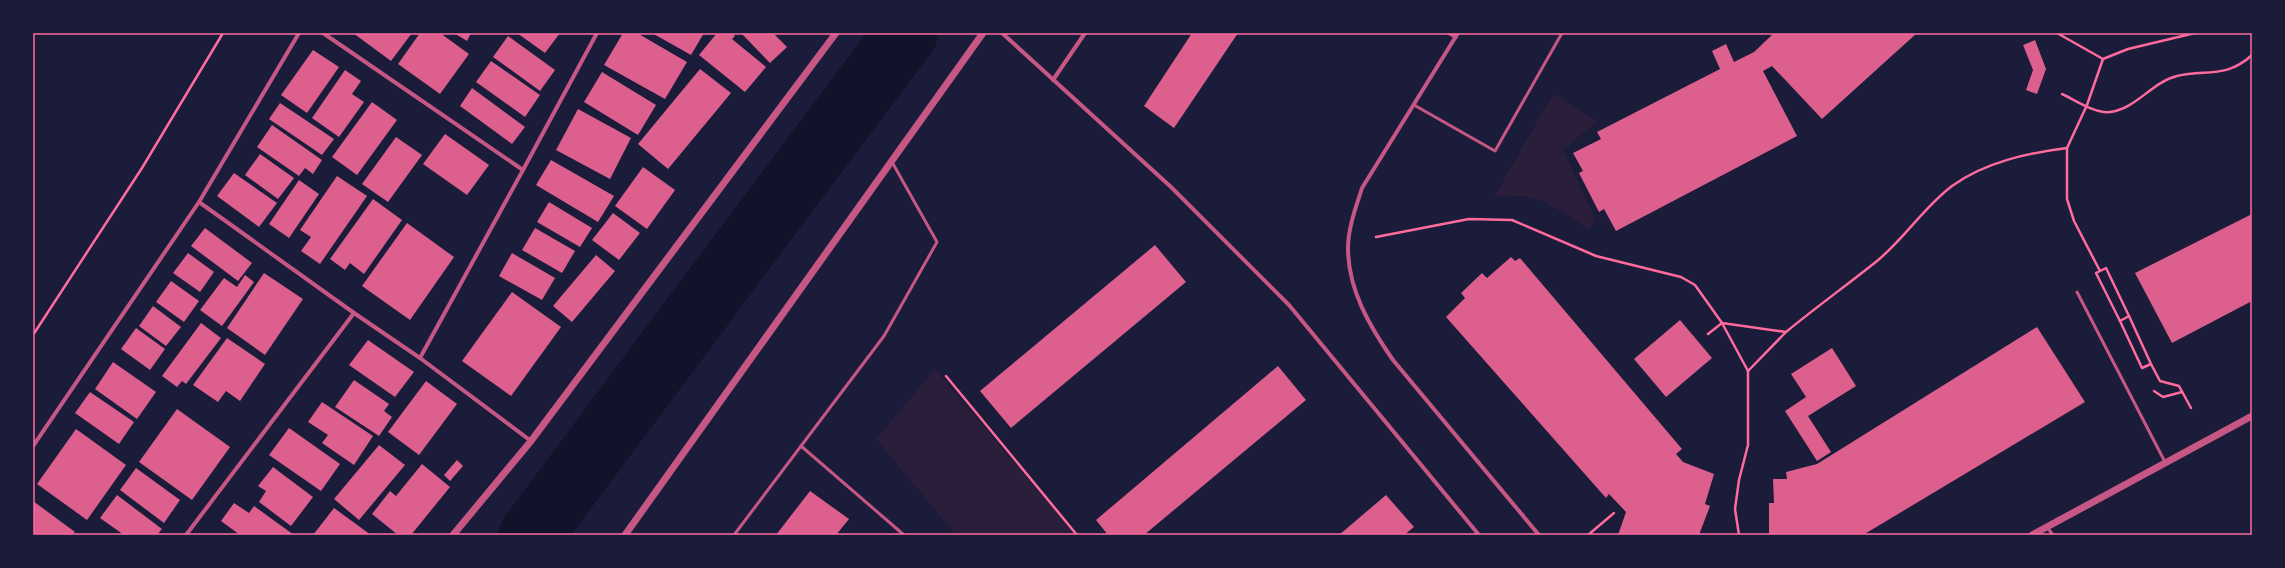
<svg xmlns="http://www.w3.org/2000/svg" width="2285" height="568" viewBox="0 0 2285 568" font-family="Merriweather,serif">
  <rect width="100%" height="100%" fill="#1b1b3a"/>
  <g fill="#2a1e3b">
    <path d="M1553,94L1597,121L1563,150L1595,218L1590,230L1546,202L1524,196L1494,197Z"/>
    <path d="M935,369L1076,535H956L876,439Z"/>
  </g>
  <g fill="none" stroke-linecap="round" stroke-linejoin="round">
    <path stroke="#12122b" stroke-width="64" d="M531,535L906,33"/>
  </g>
  <g fill="#dd5f8e">
    <path d="M353,33H412L391,61Z"/>
    <path d="M420,33H440L469,54L440,94L398,64Z"/>
    <path d="M454,33H471L467,41Z"/>
    <path d="M517,33H560L545,53Z"/>
    <path d="M623,33H637L687,62L665,99L604,65Z"/>
    <path d="M652,33H704L691,55Z"/>
    <path d="M717,33H732L735,36L732,39L766,67L745,92L699,55Z"/>
    <path d="M741,33H773L787,47L770,63Z"/>
    <path d="M1192,33H1238L1174,128L1144,106Z"/>
    <path d="M1774,33H1917L1822,119L1772,66L1763,71L1797,136L1616,231L1604,209L1599,212L1579,173L1583,171L1573,153L1601,139L1597,132L1720,69L1712,51L1726,44L1734,62L1754,52Z"/>
    <path d="M508,36L555,70L540,91L493,57Z"/>
    <path d="M2035,40L2046,69L2037,94L2026,90L2033,70L2023,45Z"/>
    <path d="M313,50L339,67L307,113L281,95Z"/>
    <path d="M491,61L540,95L525,117L476,82Z"/>
    <path d="M700,69L731,93L668,169L638,144Z"/>
    <path d="M345,70L361,81L352,94L364,102L339,137L312,118Z"/>
    <path d="M602,72L656,105L638,135L584,102Z"/>
    <path d="M472,88L525,127L512,144L460,106Z"/>
    <path d="M372,102L397,120L357,175L332,157Z"/>
    <path d="M280,103L334,139L322,155L269,119Z"/>
    <path d="M578,109L631,138L610,179L556,150Z"/>
    <path d="M272,125L322,160L313,174L305,168L299,176L257,147Z"/>
    <path d="M445,134L489,165L467,195L423,164Z"/>
    <path d="M396,137L422,155L388,202L362,184Z"/>
    <path d="M260,154L294,178L278,199L245,175Z"/>
    <path d="M551,160L614,196L598,222L536,185Z"/>
    <path d="M643,167L675,190L647,229L615,206Z"/>
    <path d="M234,173L277,203L259,227L217,196Z"/>
    <path d="M337,176L367,196L320,264L301,251L311,237L300,230Z"/>
    <path d="M299,180L319,194L289,238L269,224Z"/>
    <path d="M373,199L402,220L364,274L350,263L345,270L330,259Z"/>
    <path d="M549,202L592,228L580,247L537,222Z"/>
    <path d="M613,213L640,233L619,260L592,240Z"/>
    <path d="M2252,214V301L2172,343L2135,273Z"/>
    <path d="M407,223L454,257L410,320L362,286Z"/>
    <path d="M205,228L252,263L238,281L191,246Z"/>
    <path d="M535,228L575,251L562,273L522,250Z"/>
    <path d="M1155,245L1186,282L1011,428L980,391Z"/>
    <path d="M188,253L214,272L200,292L173,273Z"/>
    <path d="M512,253L555,278L542,300L499,276Z"/>
    <path d="M596,255L615,271L572,322L553,306Z"/>
    <path d="M1511,257L1515,261L1520,258L1682,449L1676,454L1683,462L1714,474L1705,504L1710,506L1699,535H1618L1626,512L1609,494L1606,498L1446,317L1465,298L1461,293L1482,273L1487,278Z"/>
    <path d="M264,273L303,299L265,355L227,328Z"/>
    <path d="M245,275L254,282L222,326L200,310L224,278L237,287Z"/>
    <path d="M171,281L199,301L184,322L156,302Z"/>
    <path d="M512,292L561,327L511,396L462,361Z"/>
    <path d="M153,306L181,327L166,346L139,326Z"/>
    <path d="M1680,320L1712,358L1666,397L1634,359Z"/>
    <path d="M201,323L221,338L186,384L182,381L177,387L162,376Z"/>
    <path d="M2037,327L2085,402L1863,535H1769V503H1774L1773,479H1787L1786,472L1817,464Z"/>
    <path d="M136,328L165,349L150,370L121,349Z"/>
    <path d="M227,338L265,364L240,401L226,391L218,402L193,385Z"/>
    <path d="M368,340L414,372L395,397L349,365Z"/>
    <path d="M1832,348L1856,386L1808,416L1831,452L1817,461L1785,411L1806,397L1791,374Z"/>
    <path d="M113,362L156,392L137,419L95,389Z"/>
    <path d="M1278,366L1306,400L1144,535H1108L1096,520Z"/>
    <path d="M354,380L389,404L384,411L392,417L379,436L335,407Z"/>
    <path d="M426,381L457,404L419,455L388,432Z"/>
    <path d="M90,392L134,422L119,444L75,413Z"/>
    <path d="M322,402L373,436L354,465L322,443L328,435L308,422Z"/>
    <path d="M177,409L230,447L192,500L139,462Z"/>
    <path d="M289,428L340,464L321,491L269,455Z"/>
    <path d="M76,429L126,465L87,520L37,484Z"/>
    <path d="M379,445L405,465L359,520L334,499Z"/>
    <path d="M457,460L463,466L450,481L444,475Z"/>
    <path d="M422,464L450,487L411,535H398L372,514L390,491L396,496Z"/>
    <path d="M273,467L313,497L291,526L259,502L266,491L258,486Z"/>
    <path d="M136,468L180,500L164,523L120,490Z"/>
    <path d="M810,491L849,519L836,535H776Z"/>
    <path d="M117,495L162,529L157,535H124L100,518Z"/>
    <path d="M1386,495L1414,527L1404,535H1339Z"/>
    <path d="M33,501L75,532L72,535H37L33,532Z"/>
    <path d="M234,503L249,513L254,506L294,535H240L221,521Z"/>
    <path d="M334,508L371,535H313Z"/>
  </g>
  <g fill="none" stroke-linecap="round" stroke-linejoin="round">
    <g stroke="#ff6b9d" stroke-width="2.5">
      <path d="M2057,33L2103,59"/>
      <path d="M2062,94C2075,100 2095,114 2110,112C2136,109 2152,82 2177,76C2206,69 2226,79 2252,55"/>
      <path d="M2067,148V199L2074,221L2100,271L2106,268L2129,316L2120,321L2142,368L2151,364L2160,381L2179,386L2191,408"/>
      <path d="M1376,237L1469,219L1512,220L1596,256L1681,277L1695,285L1722,323L1748,371"/>
      <path d="M2100,271L2096,273L2120,321"/>
      <path d="M2129,316L2151,364"/>
      <path d="M1708,334L1722,323L1786,332C1815,308 1847,285 1877,261C1904,239 1924,207 1952,186C1985,162 2028,153 2067,148L2087,105L2103,59L2128,49L2195,33"/>
      <path d="M33,335L142,168L223,33"/>
      <path d="M946,376L1077,535"/>
      <path d="M2154,391L2163,397L2182,392"/>
      <path d="M1588,535L1614,513"/>
      <path d="M1739,535L1735,509L1739,480L1748,445V371L1786,332"/>
    </g>
    <g stroke="#c65784" stroke-width="3">
      <path d="M1414,105L1495,151L1562,33"/>
      <path d="M2077,292L2165,462"/>
      <path d="M801,446L904,535"/>
      <path d="M2047,527L2053,535"/>
      <path d="M734,535L884,336L937,242L892,162"/>
    </g>
    <g stroke="#c65784" stroke-width="4">
      <path d="M323,33L523,170L420,358L531,441"/>
      <path d="M1002,33L1171,187L1289,305L1479,535"/>
      <path d="M1449,33L1456,37"/>
      <path d="M1458,33L1362,188C1356,207 1348,228 1348,248C1348,290 1370,327 1393,360L1539,535"/>
      <path d="M1053,80L1085,33"/>
      <path d="M523,170L597,33"/>
      <path d="M354,313L420,358"/>
      <path d="M33,446L199,202L299,33"/>
      <path d="M186,535L354,313L199,202"/>
    </g>
    <g stroke="#c65784" stroke-width="7">
      <path d="M453,535L531,441L836,33"/>
      <path d="M625,535L983,33"/>
      <path d="M2032,535L2252,416"/>
    </g>
  </g>
  <rect width="2285" height="568" fill="none" stroke="#1b1b3a" stroke-width="68"/>
  <rect x="34" y="34" width="2217" height="500" fill="none" stroke="#ff6b9d" stroke-width="1.5"/>
</svg>
